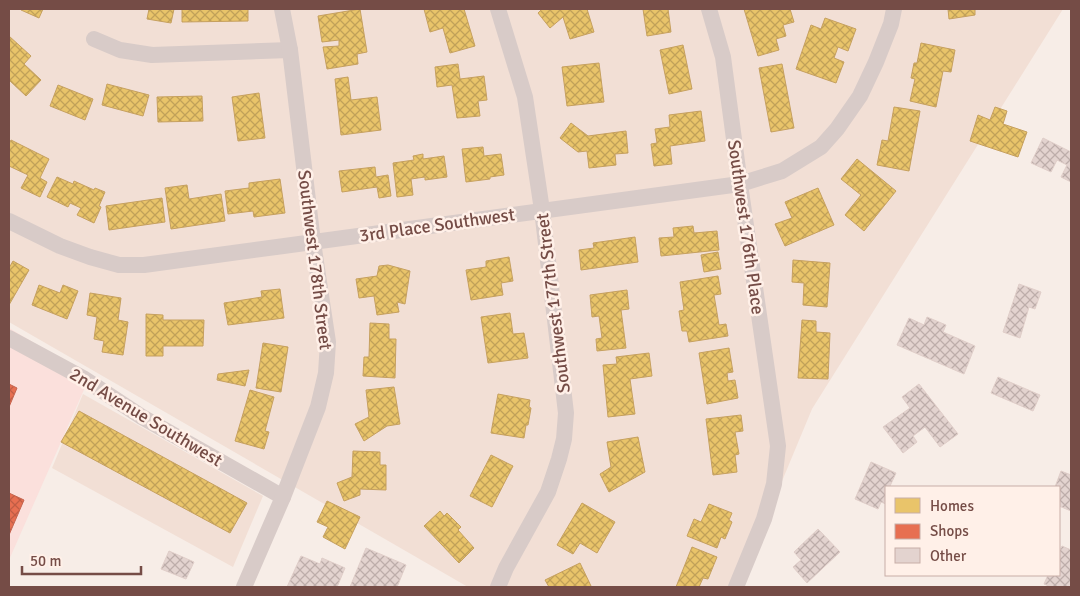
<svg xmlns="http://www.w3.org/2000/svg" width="1080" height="596" viewBox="0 0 1080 596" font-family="Signika,sans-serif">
  <defs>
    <pattern id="homes-cross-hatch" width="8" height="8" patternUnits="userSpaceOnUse" patternTransform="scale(1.25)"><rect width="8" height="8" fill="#e9c46a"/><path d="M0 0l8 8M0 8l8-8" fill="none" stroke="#c1a159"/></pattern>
    <pattern id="shops-cross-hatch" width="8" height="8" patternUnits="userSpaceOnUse" patternTransform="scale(1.25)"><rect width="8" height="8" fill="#e76f51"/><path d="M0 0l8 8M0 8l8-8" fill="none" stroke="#c05d45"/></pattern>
    <pattern id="building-cross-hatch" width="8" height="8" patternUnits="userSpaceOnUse" patternTransform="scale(1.25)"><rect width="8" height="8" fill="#e3d3cf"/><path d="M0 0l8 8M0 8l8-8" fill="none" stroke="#bdadaa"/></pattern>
  </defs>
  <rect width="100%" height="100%" fill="#f7ede7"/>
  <g fill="#f2dfd5">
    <path d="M9,9H1063L812,409L738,587H468L9,322Z"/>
    <path d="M83,394L263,496L233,567L52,468Z"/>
  </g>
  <path fill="#fbe0dc" d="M9,328L90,376L9,560Z"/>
  <g fill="url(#homes-cross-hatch)" stroke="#c6a05f">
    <path d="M22,9H43L39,18L21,10Z"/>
    <path d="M149,9H174L171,23L147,19Z"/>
    <path d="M182,9H248V21L182,22Z"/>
    <path d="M360,9L367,52L357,54L358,64L327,69L323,47L339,46V40L322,42L318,16Z"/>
    <path d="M424,9H464L475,46L450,53L443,28L430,32Z"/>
    <path d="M542,9H587L594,32L570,39L563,17L550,28L538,13Z"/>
    <path d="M643,9H668L671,32L647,36Z"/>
    <path d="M744,9H790L794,22L783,25L786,36L776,39L779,50L758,56Z"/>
    <path d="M948,9H975V15L949,19Z"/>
    <path d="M825,18L856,29L848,51L838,47L834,58L844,62L836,83L796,69L811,25L821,29Z"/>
    <path d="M9,36L31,56L24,64L41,80L26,96L9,80Z"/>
    <path d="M921,43L955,50L951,72L943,71L936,107L910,101L915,79L911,78L914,63H917Z"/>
    <path d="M683,45L692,89L669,94L660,50Z"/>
    <path d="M599,63L604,102L567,106L562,67Z"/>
    <path d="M458,64L460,79L484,76L487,100L478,101L480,116L457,118L452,85L437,87L435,67Z"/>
    <path d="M782,64L794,128L771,132L759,68Z"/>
    <path d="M348,77L351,100L377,97L381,130L341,135L335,79Z"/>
    <path d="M107,84L149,95L143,116L102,105Z"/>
    <path d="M58,85L93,99L85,120L50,106Z"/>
    <path d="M259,93L265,138L238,141L232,97Z"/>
    <path d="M202,96L203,121L158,122L157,97Z"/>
    <path d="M894,107L920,111L909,171L877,165L882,140L888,141Z"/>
    <path d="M995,107L1007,111L1003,124L1027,132L1018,157L970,141L978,115L990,120Z"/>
    <path d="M701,111L705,141L670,146L672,164L654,166L651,144L657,143L655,129L670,127L669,115Z"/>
    <path d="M571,123L588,136L626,131L628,153L615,154L616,165L589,168L587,151L578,152L560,138Z"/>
    <path d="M11,140L49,159L40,178L47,182L40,197L21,188L28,175L9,166V144Z"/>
    <path d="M483,147L484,156L501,154L504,175L490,177V179L466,182L462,149Z"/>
    <path d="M423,154V159L444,156L447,177L425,180V177L411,179L413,195L397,197L393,163L414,160L413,156Z"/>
    <path d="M857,159L896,191L864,231L845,215L861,195L841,179Z"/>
    <path d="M375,167L376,177L388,175L391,196L379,198L377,187L342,192L339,171Z"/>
    <path d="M57,177L73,184L74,181L94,190L95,188L105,192L99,206L101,207L94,223L77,215L81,208L70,203L68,207L47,197Z"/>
    <path d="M280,179L285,213L254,217L253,211L228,214L225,191L249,188V183Z"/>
    <path d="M187,185L189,199L221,194L225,221L171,229L165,188Z"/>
    <path d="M818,188L834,225L785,246L775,224L792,218L785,202Z"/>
    <path d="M162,198L165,222L109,230L106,206Z"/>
    <path d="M693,226L694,233L717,231L719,250L661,256L659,238L674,237L673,228Z"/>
    <path d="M635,237L638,262L581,270L579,250L594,248L593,243Z"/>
    <path d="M718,252L721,269L704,272L701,255Z"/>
    <path d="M509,257L513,281L501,283L503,295L471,300L466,270L486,267V261Z"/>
    <path d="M793,260L830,263L827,307L803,305L804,283L792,282Z"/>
    <path d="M13,261L29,270L9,305V268Z"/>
    <path d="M388,265L410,271L405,304L397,302L399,312L377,315L374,296L359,298L356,279L377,276L379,266Z"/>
    <path d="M718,276L721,294L714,295L719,325L726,324L728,336L689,342L687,331H682L679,311L684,310L680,282Z"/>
    <path d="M39,285L60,293L63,285L78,291L67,319L32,305Z"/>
    <path d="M280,289L284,318L228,325L224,303L262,297L261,291Z"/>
    <path d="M627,290L629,309L621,310L626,348L597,351L596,339L602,338L599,316L592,317L590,295Z"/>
    <path d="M90,293L121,298L118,320L128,322L123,355L102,352L104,341L94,339L97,317L87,315Z"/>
    <path d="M510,313L513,334L524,333L528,358L488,363L481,317Z"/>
    <path d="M146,314L163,315V320H204L203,346H163V356H146Z"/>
    <path d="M802,320L816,321V332L830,333L828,379L798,378Z"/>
    <path d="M370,323L389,324V339H396L395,378L363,376L364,357H369Z"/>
    <path d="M263,343L288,347L281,392L256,388Z"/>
    <path d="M729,348L733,372L727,373L728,381L735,380L738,398L707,404L699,353Z"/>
    <path d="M649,353L652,376L630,379L635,414L608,417L603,365L617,364L616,357Z"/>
    <path d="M249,370L245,386L217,380L218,374Z"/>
    <path d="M394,387L400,424L387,426L364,441L355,424L369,417L366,390Z"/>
    <path d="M250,390L274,397L265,431L269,432L264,449L235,441Z"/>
    <path d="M498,394L530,400L529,407L531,408L528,425H526L524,438L491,433Z"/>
    <path d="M79,411L247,503L230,533L61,442Z"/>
    <path d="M741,415L743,431L735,432L739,454L735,455L737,472L713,475L706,419Z"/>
    <path d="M638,437L645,472L609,492L600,474L611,467L607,442Z"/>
    <path d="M353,451L380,452V465H386V490L360,489V495L344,501L337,483L352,477Z"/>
    <path d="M491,455L513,466L492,507L470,496Z"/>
    <path d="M327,501L360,517L345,549L323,537L328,527L317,522Z"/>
    <path d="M582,503L615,522L597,553L580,543L573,554L557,545Z"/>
    <path d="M709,504L732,513L729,520L732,522L725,539L721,537L717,548L687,536L694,519L701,522Z"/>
    <path d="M440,511L444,516L447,513L461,527L458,530L474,548L459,563L424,526Z"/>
    <path d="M692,547L717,557L708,579L703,578L699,587H676Z"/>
    <path d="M580,563L591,586L589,587H549L545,580Z"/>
  </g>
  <g fill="url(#shops-cross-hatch)" stroke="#c5644e">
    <path d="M9,384L17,388L9,407Z"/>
    <path d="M9,493L24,500L9,535Z"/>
  </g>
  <g fill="url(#building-cross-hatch)" stroke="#e0cec9">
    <path d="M1043,138L1071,152V182L1061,177L1067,165L1057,160L1051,172L1031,163Z"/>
    <path d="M1019,284L1041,292L1035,309L1029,307L1020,338L1003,332Z"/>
    <path d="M927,317L946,325L943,332L975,346L964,374L897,345L909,318L924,325Z"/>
    <path d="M998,377L1040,395L1033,411L991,393Z"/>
    <path d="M919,384L958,434L940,447L925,427L913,436L917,442L903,453L883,427L910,408L902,397Z"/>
    <path d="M871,462L896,473L890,486L893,487H886V504L881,502L878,509L855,499Z"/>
    <path d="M1061,471L1071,475V511L1059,506V487H1055Z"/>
    <path d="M818,529L840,552L807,583L793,567L801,560L794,552Z"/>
    <path d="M1062,546L1071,550V587H1051L1044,584L1048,575H1059V552Z"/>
    <path d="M366,548L406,565L397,587H350Z"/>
    <path d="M169,551L194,562L186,579L161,569Z"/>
    <path d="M301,556L320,564L322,558L345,568L337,587L317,586L316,587H287Z"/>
  </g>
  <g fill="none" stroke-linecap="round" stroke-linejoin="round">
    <g stroke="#d8cbc8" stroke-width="16">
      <path d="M709,9L723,57L740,184L778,446L774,484L764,519L736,587"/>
      <path d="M94,39L120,50L152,55L290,50"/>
      <path d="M9,221L60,246L90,257L119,265H144L740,184L782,171L821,147L837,129L860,96L876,62L891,24L894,9"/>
      <path d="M9,338L83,378L142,417L283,497"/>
      <path d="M244,587L283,497L318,407L326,373L328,342L313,242L290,50L282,9"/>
      <path d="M498,587L506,568L548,492L559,459L564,439L566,413L542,210L525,97L498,9"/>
    </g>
  </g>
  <g text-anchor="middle" stroke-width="5" stroke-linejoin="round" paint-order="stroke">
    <g font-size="18" fill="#754c46" stroke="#fff0e8">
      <text transform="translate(437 225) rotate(-8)" y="6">3rd Place Southwest</text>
      <text transform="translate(746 227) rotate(82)" y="6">Southwest 176th Place</text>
      <text transform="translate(315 260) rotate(83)" y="6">Southwest 178th Street</text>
      <text transform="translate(553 303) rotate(-97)" y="6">Southwest 177th Street</text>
      <text transform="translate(146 417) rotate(31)" y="6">2nd Avenue Southwest</text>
    </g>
  </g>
  <rect width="1080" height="596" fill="none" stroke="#754c46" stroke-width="20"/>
  <rect x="885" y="486" width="175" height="90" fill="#fff0e8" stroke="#c8aea7"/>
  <rect x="895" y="498" width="25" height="15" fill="#e9c46a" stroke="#c8aea7"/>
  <text x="930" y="511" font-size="15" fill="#754c46">Homes</text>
  <rect x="895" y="524" width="25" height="15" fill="#e76f51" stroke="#c8aea7"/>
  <text x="930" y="536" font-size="15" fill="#754c46">Shops</text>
  <rect x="895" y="548" width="25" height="15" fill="#e3d3cf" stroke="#c8aea7"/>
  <text x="930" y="561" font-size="15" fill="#754c46">Other</text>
  <path d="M22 566v8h119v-8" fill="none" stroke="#754c46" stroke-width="2.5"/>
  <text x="30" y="566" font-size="15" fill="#754c46" stroke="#fff0e8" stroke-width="4" paint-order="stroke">50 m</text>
</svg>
